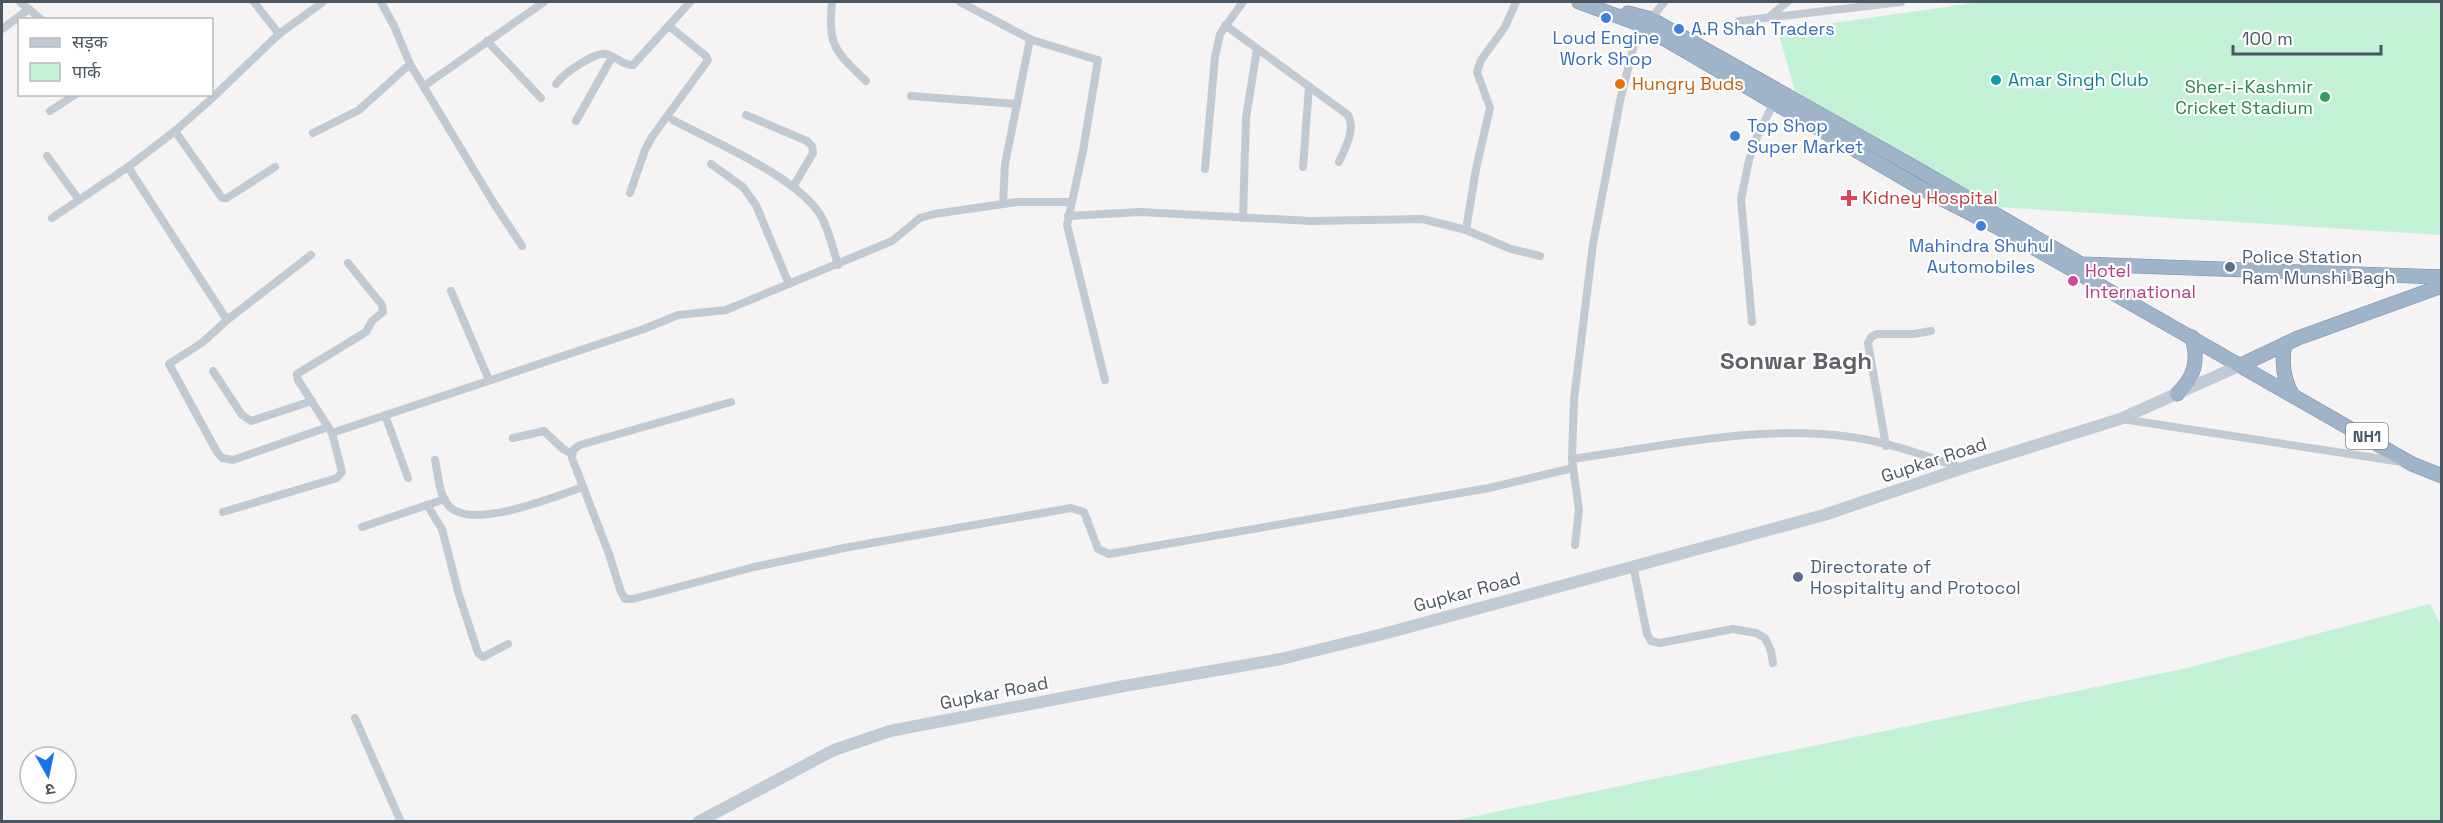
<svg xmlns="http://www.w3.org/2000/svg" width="2443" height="823" viewBox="0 0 2443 823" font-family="'Space Grotesk','Noto Sans Devanagari',sans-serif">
  <rect width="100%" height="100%" fill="#f5f3f3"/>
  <g fill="#c3f1d5">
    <path d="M1980,2H2441V235L1998,207L1795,91L1778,31Z"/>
    <path d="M2430,604L2441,625V821H1452L2187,668Z"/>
  </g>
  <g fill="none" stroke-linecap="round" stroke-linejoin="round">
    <defs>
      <g id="trunk">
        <path d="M1579,2L1639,24L1919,187L2001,229L2412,464L2442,476"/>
        <path d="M1628,13L1651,19L1919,170L2081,264L2442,277"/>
        <path d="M2285,344C2281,363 2283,379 2293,396"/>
        <path d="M2241,365L2298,338L2442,286"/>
        <path d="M2177,394C2195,377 2199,360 2192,337"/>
      </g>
    </defs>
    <use href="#trunk" stroke="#7690ad" stroke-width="15"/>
    <g stroke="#c1cad2" stroke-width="8">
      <path d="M20,2L42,20"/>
      <path d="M254,2L279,34"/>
      <path d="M381,2L394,26L410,64L493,202L522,246"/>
      <path d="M832,2C827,46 836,52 866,81"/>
      <path d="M960,2L1032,40L1098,60L1083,151L1067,225L1105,380"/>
      <path d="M1769,17L1787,2"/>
      <path d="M1651,19L1664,2"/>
      <path d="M1739,21L1901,2"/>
      <path d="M1225,25L1348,115C1356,130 1345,148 1339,162"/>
      <path d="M2,29L29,9"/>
      <path d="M487,41L541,98"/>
      <path d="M556,84C563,74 595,51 607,54C617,57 622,65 633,65L690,2"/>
      <path d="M424,86L544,2"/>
      <path d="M911,96L1017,104"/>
      <path d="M50,111L76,94"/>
      <path d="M746,115L807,141L812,146L813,153L793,187"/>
      <path d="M673,120C714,142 798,177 821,216C829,231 833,248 838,265"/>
      <path d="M576,121L612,57"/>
      <path d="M175,131L222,198H227L275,167"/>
      <path d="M313,133L359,110L410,64"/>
      <path d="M47,156L79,200"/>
      <path d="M711,164L743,187L756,205L789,284"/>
      <path d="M128,167L227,320L203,342L169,364L217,452L222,458L233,460L328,427"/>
      <path d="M1303,167L1309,86"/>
      <path d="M1205,169L1215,57L1220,34L1243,2"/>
      <path d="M630,193L645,150L652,137L708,60L706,56L669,26"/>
      <path d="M1003,204L1005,164L1030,39"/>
      <path d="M1068,216L1140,212L1311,221L1422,219L1466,230L1511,249L1540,256"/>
      <path d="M52,218L128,167L175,131L209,101L279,34L323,2"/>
      <path d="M1243,218L1246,118L1257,49"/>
      <path d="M1466,230L1476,169L1490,108L1477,72L1481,60L1505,27L1516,2"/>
      <path d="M451,291L489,380"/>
      <path d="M227,320L311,255"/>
      <path d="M1752,322L1741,199L1749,160L1757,137L1774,102"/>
      <path d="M213,371L242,415L251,421L312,401"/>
      <path d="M731,402L580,445L573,450L572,458L609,554L621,592L625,599H633L754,567L849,547L1071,508L1084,512L1098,549L1109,554L1489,488L1573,468"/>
      <path d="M385,415L408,478"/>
      <path d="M2122,419L2402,462"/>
      <path d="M332,433L644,329L678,315L726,310L880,246L892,241L920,218L934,214L1017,202H1071"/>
      <path d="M513,438L544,431L563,449L572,454"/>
      <path d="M1886,446L1868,343L1871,337L1877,334H1914L1931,331"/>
      <path d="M1572,459C1664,446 1758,424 1851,437C1888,442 1926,456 1962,468"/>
      <path d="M435,460C438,473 439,495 448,505C470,532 556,496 583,487"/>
      <path d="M427,505L442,529L459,595L478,653L483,657L508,644"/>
      <path d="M223,512L337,478L342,472L332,433L298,380L297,374L366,332L372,321L383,312L382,305L348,263"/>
      <path d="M362,527L445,499"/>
      <path d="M1575,545L1579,510L1572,459L1574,399L1593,244L1620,101L1639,24"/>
      <path d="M1633,565L1647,634L1651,641L1660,643L1733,629L1756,633L1765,638L1771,651L1773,663"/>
      <path d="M355,718L401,822"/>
    </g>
    <path stroke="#c1cbd6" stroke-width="12" d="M698,822L834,750L890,731L1124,686L1281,659L1383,634L1824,515L1963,468L2120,419L2241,365"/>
    <use href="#trunk" stroke="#9fb4c9" stroke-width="14"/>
  </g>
  <g fill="#3f7fe0" stroke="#fff" stroke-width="2">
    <circle cx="1606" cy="18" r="6"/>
    <circle cx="1679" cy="29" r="6"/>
    <circle cx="1735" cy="136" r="6"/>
    <circle cx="1981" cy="226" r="6"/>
  </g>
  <circle fill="#0f9aa8" stroke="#fff" stroke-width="2" cx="1996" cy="80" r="6"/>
  <circle fill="#e8710a" stroke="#fff" stroke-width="2" cx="1620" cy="84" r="6"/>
  <circle fill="#2e9e5b" stroke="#fff" stroke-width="2" cx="2325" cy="97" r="6"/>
  <path fill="#e0444e" stroke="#fff" stroke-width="2" d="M1846 189h6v6h6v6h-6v6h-6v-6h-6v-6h6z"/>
  <g fill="#5c6f8a" stroke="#fff" stroke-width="2">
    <circle cx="2230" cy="267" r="6"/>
    <circle cx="1798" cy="577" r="6"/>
  </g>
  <circle fill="#d1479c" stroke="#fff" stroke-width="2" cx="2073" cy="281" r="6"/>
  <g text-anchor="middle" stroke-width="4.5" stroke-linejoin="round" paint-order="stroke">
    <rect fill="#fff" stroke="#808990" stroke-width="1.5" x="2346" y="423" width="42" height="26" rx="4.5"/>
    <g font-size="16" font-weight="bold" fill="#4a5661">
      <text x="2367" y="442">NH1</text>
    </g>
    <g font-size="18" fill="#366cbe" stroke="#fff" text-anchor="start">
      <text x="1691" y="35">A.R Shah Traders</text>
      <text x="1606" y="44" text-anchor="middle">Loud Engine<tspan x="1606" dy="21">Work Shop</tspan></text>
      <text x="1747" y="132">Top Shop<tspan x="1747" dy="21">Super Market</tspan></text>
      <text x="1981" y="252" text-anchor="middle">Mahindra Shuhul<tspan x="1981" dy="21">Automobiles</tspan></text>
    </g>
    <g font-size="18" fill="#0d838f" stroke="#fff" text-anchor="start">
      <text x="2008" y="86">Amar Singh Club</text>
    </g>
    <g font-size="18" fill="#c56008" stroke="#fff" text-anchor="start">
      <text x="1632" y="90">Hungry Buds</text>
    </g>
    <g font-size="18" fill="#27864d" stroke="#fff" text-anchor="end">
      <text x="2313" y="93">Sher-i-Kashmir<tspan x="2313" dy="21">Cricket Stadium</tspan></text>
    </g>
    <g font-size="18" fill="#be3a42" stroke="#fff" text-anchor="start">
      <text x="1862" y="204">Kidney Hospital</text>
    </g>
    <g font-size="18" fill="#4e5e75" stroke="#fff" text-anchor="start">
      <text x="2242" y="263">Police Station<tspan x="2242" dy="21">Ram Munshi Bagh</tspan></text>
      <text x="1810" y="573">Directorate of<tspan x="1810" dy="21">Hospitality and Protocol</tspan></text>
    </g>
    <g font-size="18" fill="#b23c85" stroke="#fff" text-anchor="start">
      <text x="2085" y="277">Hotel<tspan x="2085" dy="21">International</tspan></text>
    </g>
    <g font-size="18" fill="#4a5661" stroke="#fff">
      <text transform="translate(1934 460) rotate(-18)" y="6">Gupkar Road</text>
      <text transform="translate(1467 592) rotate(-15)" y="6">Gupkar Road</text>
      <text transform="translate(994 693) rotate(-11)" y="6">Gupkar Road</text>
    </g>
    <g font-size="24" font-weight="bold" fill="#5f6368" stroke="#fff">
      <text x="1796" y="369">Sonwar Bagh</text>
    </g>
  </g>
  <rect width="2443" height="823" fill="none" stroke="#4a5661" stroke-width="6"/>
  <rect x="18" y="18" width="195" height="78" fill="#ffffff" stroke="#b7bbc0" stroke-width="1.5"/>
  <rect x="30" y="38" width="30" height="9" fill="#c1cbd6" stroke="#b7bbc0" stroke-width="1.5"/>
  <text x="72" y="48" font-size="18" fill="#4a5661">सड़क</text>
  <rect x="30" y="63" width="30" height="18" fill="#c3f1d5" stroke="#b7bbc0" stroke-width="1.5"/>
  <text x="72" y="78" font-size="18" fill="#4a5661">पार्क</text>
  <g transform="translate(48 775) rotate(171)"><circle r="28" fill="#ffffff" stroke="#b7bbc0" stroke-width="1.5"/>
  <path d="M0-4.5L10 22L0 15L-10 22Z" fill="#1a73e8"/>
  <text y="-9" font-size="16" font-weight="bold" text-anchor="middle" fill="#4a5661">उ</text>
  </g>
  <path d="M2233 45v9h148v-9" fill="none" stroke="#4a5661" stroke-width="3"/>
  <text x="2242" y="45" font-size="18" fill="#4a5661" stroke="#ffffff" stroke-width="4.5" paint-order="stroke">100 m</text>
</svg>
